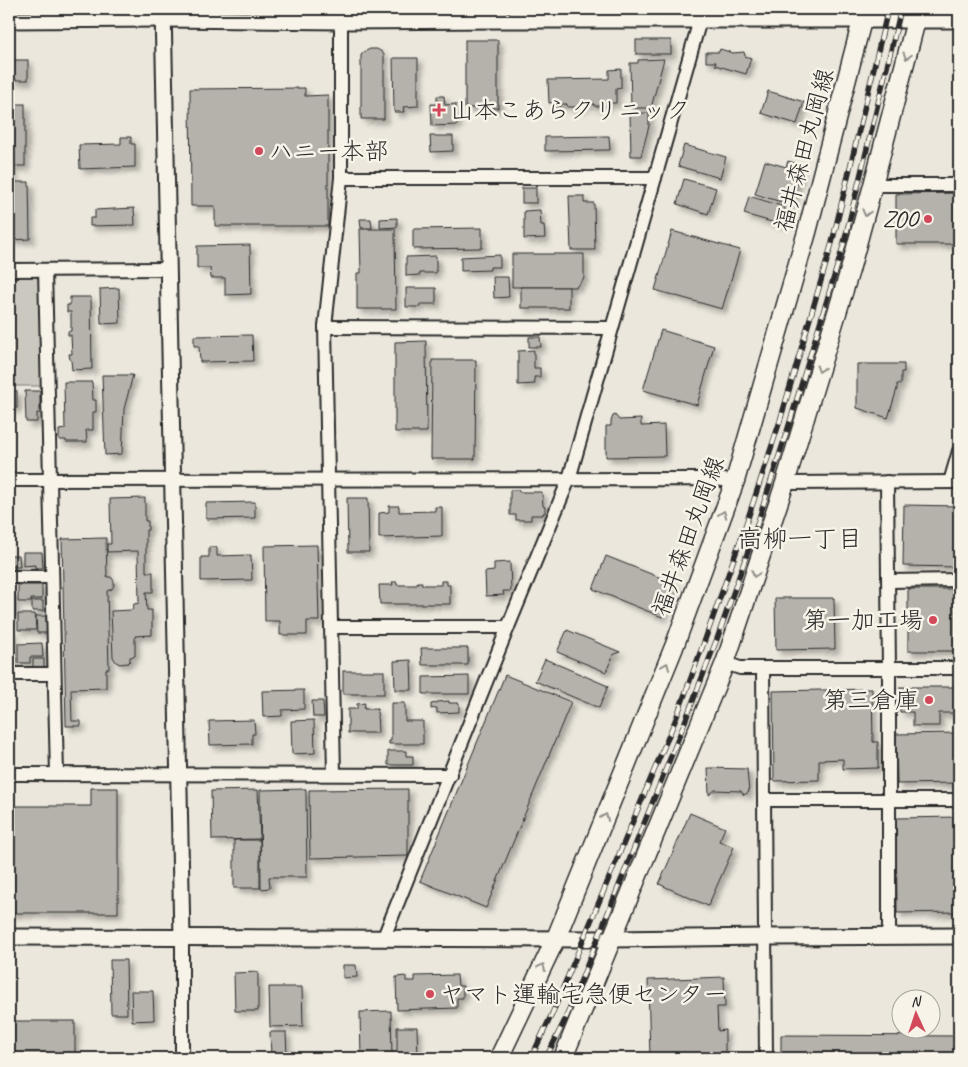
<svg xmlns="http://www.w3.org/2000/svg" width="968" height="1067" viewBox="0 0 968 1067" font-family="Caveat,'Klee One',sans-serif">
  <defs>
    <filter id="shadow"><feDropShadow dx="4.5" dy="4.5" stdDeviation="2.5" flood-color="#0004"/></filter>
  </defs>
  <rect width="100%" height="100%" fill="#ebe7dd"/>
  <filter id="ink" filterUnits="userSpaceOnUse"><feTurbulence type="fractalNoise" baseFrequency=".02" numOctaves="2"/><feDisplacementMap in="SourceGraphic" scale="10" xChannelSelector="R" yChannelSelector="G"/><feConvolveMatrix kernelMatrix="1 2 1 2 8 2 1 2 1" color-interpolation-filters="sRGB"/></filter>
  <g filter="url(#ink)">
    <path fill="#cbc8bf" stroke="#7b7a75" d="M9,276H35L40,281L42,386H9Z"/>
    <g fill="#b5b2ab" stroke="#2b2b2b" filter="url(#shadow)">
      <rect x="465" y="40" width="33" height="68"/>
      <rect x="636" y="40" width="35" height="14"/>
      <path d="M370,49H377L382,52L384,55V119H361V55L364,52Z"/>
      <path d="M720,49L733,53L744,52L745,56L751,58L746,74L715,65L716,62H706V52H719Z"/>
      <path d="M393,58H418V106L403,107L404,112H394Z"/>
      <path d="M664,59L651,108H631L630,63H638V60Z"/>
      <rect x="12" y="60" width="16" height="20"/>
      <path d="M621,69V88L616,89V103H608V106H594V104H583V107H567V104H560V107H554V103H549L548,80L609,79V70Z"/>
      <path d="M305,88V96L328,95V226H215V206H191L190,89Z"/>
      <path d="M768,91L804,102L797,124L761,113Z"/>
      <path d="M437,96H444L445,105L456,104L457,125L432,126L431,104H437Z"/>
      <rect x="9" y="104" width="16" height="62"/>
      <path d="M630,113H649V126L641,156H631Z"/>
      <path d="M430,136H453V151L431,152Z"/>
      <path d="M609,136L610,150L545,151V137Z"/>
      <path d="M121,137H131V144H135V167L80,169L79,145L121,144Z"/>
      <path d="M684,145L726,157L720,178L678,166Z"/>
      <path d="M765,161L786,167L788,161L798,164L797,170L801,171L791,205L755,194Z"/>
      <path d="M9,166H13V182H29L30,239L9,240Z"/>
      <path d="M684,179L716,188L708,214L677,204Z"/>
      <rect x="522" y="188" width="14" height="15"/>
      <path d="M959,193V244H896V194Z"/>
      <path d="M569,196H584V203H594L595,250H571Z"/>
      <path d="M749,196L785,207L779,224L744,214Z"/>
      <path d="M134,208L135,225L90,226V218H95V210Z"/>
      <path d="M540,210L541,225H544L545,238L524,239V211Z"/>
      <path d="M397,218V227L380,228V219Z"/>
      <path d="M360,219H371L372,228H361Z"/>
      <path d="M482,228V248L413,249V229Z"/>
      <path d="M360,229H395L396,309H357V273H361Z"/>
      <path d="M672,231L740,250L722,309L655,290Z"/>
      <path d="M250,245L251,294L225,295V278H211L210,268H197V246Z"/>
      <path d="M512,254H584V278L576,287H512Z"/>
      <path d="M500,255V267H490V270L461,271V257Z"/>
      <path d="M436,256V273H420V275L406,276V257Z"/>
      <path d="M493,277H508L509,297L494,298Z"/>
      <rect x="521" y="287" width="48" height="21"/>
      <path d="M119,288L120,323L101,324L100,289Z"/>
      <path d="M406,288H436V304H420V307H406Z"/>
      <path d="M70,297H91L92,369L72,370L71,360H70L69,354H72L71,335H68V331H71V312H67V305H70Z"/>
      <path d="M661,330L714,346L697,405L643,390Z"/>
      <path d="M252,335L253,361L200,362L199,346H194V336Z"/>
      <path d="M529,337H540L541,347H529Z"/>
      <path d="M426,341L427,432H395V342Z"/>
      <path d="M534,350V368H540V377H534L535,384L518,385V351Z"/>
      <path d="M432,360H476L475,459H431Z"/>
      <path d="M857,364H904V372H901V384H897V389L888,418L857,408Z"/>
      <path d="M102,375H133L124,409L122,454L105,455Z"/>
      <path d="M64,382H92L93,400H96V412H93V430H86L87,442H66V440H59V430L65,429Z"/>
      <rect x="9" y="391" width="8" height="17"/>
      <path d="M25,391H40V413H37V422H26Z"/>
      <path d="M615,415L619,420L641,419V426L664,425L665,456L606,457V426H611V421L613,416Z"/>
      <path d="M510,490H519V492H542L543,506L545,507V513H543V515H531V520H516V515H510Z"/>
      <path d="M145,498V521H148V530H146V572H153V592H146L147,610H152V635L135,636V656L130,657V661L128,663L120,664L116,662L113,657L111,611L132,610L134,604L139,603L138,551L107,552V544H111L110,499Z"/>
      <path d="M347,498H368L369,552H348Z"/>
      <path d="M255,502V518L206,519V503Z"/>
      <path d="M904,505L959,506V567L903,566Z"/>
      <path d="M389,506H399V512L435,511V507H442V536L379,538V513L389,512Z"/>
      <path d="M106,538L107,577H111L114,581V585L112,589L107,591L109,669H106V688L71,689L72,721H81V726H66L62,539Z"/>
      <path d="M317,545L319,621H307V635H280V621H265L264,546Z"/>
      <path d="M209,547H217V556L251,555L252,580L201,581V557H209Z"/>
      <path d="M23,552H42L43,568H35V565L23,566Z"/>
      <path d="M9,555H19L20,567H9Z"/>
      <path d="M606,556L676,584L662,617L593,589Z"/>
      <path d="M510,562L511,591H503L504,595L486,596L485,572L494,571V563Z"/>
      <path d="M441,581H447V585H450V604H380L379,585H393L392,582H397V585H417V582H422V585H441Z"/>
      <path d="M18,585H42V599H31V602H18Z"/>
      <rect x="908" y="589" width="51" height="62"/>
      <rect x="9" y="593" width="6" height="23"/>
      <path d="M775,598H834L835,649L776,650Z"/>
      <rect x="32" y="601" width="11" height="10"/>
      <path d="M18,614H35L36,630H18Z"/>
      <path d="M36,616H46L47,633H37Z"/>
      <path d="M13,630L14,651H9V631Z"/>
      <path d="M567,630L620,652L613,655L606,672L557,652Z"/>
      <path d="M42,643L43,657H30V663H18V644Z"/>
      <path d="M421,648H468V665H422Z"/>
      <path d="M9,655H14L15,666H9Z"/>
      <rect x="33" y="659" width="11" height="8"/>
      <path d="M545,659L608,686L599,708L535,681Z"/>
      <path d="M411,660L412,690H395L394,661Z"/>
      <rect x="343" y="671" width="41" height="23"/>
      <path d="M505,675L571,702L486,908L420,881Z"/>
      <path d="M469,676V694H423V677Z"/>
      <path d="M900,687H959V713H939V726H913V712H900Z"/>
      <path d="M872,689L873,742H878V768L843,769V759L819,760V780L774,781L773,691Z"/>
      <path d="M304,690V709L282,710V716L263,717L262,691Z"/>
      <path d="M312,701H323L324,717H313Z"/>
      <path d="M449,701V703H459V712L437,713V708L431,709V704L437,703V702Z"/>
      <path d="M365,703L364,709H377L378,733H348V709H357V704Z"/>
      <path d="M391,703H405V721H423V744H389V741H391Z"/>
      <path d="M254,720L255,734H252V744L210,745L209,721Z"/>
      <path d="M314,720L315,753L292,754L291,721Z"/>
      <path d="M959,733V783L897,784L896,734Z"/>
      <path d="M388,751H406V756H413V765H388Z"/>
      <path d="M708,768L747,769L749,792L744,795L741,791L715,790L709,795Z"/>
      <path d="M91,788H118V913H9V806H91Z"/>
      <path d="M306,789L307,877H269L270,888L261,889L260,790Z"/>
      <path d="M408,789V856L310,858L309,790Z"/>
      <path d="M258,790L260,839L212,840L211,791Z"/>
      <path d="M690,813L725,828L719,841L734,847L708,906L659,884Z"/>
      <path d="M959,817V912L897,913L896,818Z"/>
      <rect x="234" y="840" width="26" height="48"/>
      <path d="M110,960H126L127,1014H111Z"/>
      <path d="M343,965H356L357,977L343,978Z"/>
      <path d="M258,972V1011H235L234,973Z"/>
      <path d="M457,975L458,986H463V998H457V1008L397,1010L396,977L406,976V981H415V976Z"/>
      <path d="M724,977L725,1007H717L718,1031L725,1030V1058H650L648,980Z"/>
      <path d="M269,987H302L303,1026L270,1027Z"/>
      <path d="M131,991H153L154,1020L132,1021Z"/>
      <path d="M391,1011L392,1058H361L360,1012Z"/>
      <rect x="9" y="1021" width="66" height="37"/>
      <path d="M397,1027H417L418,1058H397Z"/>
      <path d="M270,1032H286L287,1056H271Z"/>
      <path d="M781,1035L959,1036V1058H781Z"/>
    </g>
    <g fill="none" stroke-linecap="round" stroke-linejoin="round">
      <defs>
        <g id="minor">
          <path d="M341,178H655"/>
          <path d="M873,185H959"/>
          <path d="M9,270L168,269"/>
          <path d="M45,270L57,774"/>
          <path d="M325,327L612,328"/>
          <path d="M9,480L711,479L735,481"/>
          <path d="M887,482L889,668V936"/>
          <path d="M950,482L959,451"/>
          <path d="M785,483L959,482"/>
          <path d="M9,577H52"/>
          <path d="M889,581L959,580"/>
          <path d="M331,627H508"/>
          <path d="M725,663L740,668H959"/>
          <path d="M763,668L766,1058"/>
          <path d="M9,674H54"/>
          <path d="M9,774L450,775"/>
          <path d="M334,774L325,327L341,178V21"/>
          <path d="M765,800H959"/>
          <path d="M384,937L508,627L569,479L700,20"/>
          <path d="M182,938V1058"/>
        </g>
        <g id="tertiary">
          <path d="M163,9L182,938"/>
          <path d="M9,20L163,19L341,21L500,20H959"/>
          <path d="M9,937L612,939L765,937L959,936"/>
        </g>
        <g id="secondary">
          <path d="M499,1058L556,938L674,647L735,481L807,232L865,9"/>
          <path d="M563,1058L725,663L785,483L850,270L873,185L919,9"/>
        </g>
      </defs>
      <use href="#minor" stroke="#2b2b2b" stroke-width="16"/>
      <use href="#tertiary" stroke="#2b2b2b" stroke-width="19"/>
      <use href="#secondary" stroke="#2b2b2b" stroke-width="21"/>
      <use href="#minor" stroke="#f7f3e8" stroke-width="12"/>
      <use href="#tertiary" stroke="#f7f3e8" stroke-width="15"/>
      <use href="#secondary" stroke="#f7f3e8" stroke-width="18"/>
      <defs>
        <g id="rail">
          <path d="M531,1058L552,1014L677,716L707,634L744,530L780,421L832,243L888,9"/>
          <path d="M546,1058L565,1020L686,719L717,639L754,534L789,425L843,247L901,9"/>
        </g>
      </defs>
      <use href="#rail" stroke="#2b2b2b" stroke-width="5.5"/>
      <use href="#rail" stroke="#f7f3e8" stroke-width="4" stroke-dasharray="11" stroke-linecap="butt"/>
    </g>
    <defs><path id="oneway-chevron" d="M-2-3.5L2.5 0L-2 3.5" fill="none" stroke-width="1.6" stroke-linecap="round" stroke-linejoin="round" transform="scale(1.25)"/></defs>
    <g stroke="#918f8a">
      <use href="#oneway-chevron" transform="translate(907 56) rotate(105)"/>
      <use href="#oneway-chevron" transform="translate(866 213) rotate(105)"/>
      <use href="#oneway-chevron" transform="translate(820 369) rotate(107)"/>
      <use href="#oneway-chevron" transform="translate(723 514) rotate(-70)"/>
      <use href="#oneway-chevron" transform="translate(755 574) rotate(108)"/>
      <use href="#oneway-chevron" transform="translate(666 666) rotate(-68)"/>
      <use href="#oneway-chevron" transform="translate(605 817) rotate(-68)"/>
      <use href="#oneway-chevron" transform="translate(542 967) rotate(-65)"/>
    </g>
  </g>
  <g fill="#d1495b" stroke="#f7f3e8" stroke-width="2">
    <path d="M436.5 102.5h5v5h5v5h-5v5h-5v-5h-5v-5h5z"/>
    <circle cx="259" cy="151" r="5"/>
    <circle cx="928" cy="219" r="5"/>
    <circle cx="933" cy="620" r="5"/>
    <circle cx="929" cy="700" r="5"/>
    <circle cx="430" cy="994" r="5"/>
  </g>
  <g text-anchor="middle" stroke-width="5" stroke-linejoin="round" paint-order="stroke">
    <g font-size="24" fill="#2b2b2b" stroke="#f7f3e8" text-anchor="start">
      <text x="450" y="118">山本こあらクリニック</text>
      <text x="269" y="159">ハニー本部</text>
      <text x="918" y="227" text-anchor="end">ZOO</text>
      <text x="923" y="628" text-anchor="end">第一加工場</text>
      <text x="919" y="708" text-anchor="end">第三倉庫</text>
      <text x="440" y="1002">ヤマト運輸宅急便センター</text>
    </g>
    <g font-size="24" fill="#2b2b2b" stroke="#f7f3e8">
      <text transform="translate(804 150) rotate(-75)" y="8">福井森田丸岡線</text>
      <text transform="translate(688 536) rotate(-70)" y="8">福井森田丸岡線</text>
    </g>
    <g font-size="25" fill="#2b2b2b" stroke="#f7f3e8">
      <text x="800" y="547">高柳一丁目</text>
    </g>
  </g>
  <rect width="968" height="1067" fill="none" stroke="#f7f3e8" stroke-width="30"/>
  <rect x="15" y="15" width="938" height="1037" fill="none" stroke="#2b2b2b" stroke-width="2" filter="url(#ink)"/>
  <g transform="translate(916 1014) rotate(357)"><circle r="24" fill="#f7f3e8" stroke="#a5a39c"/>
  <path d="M0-4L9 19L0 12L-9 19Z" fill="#d1495b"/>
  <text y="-8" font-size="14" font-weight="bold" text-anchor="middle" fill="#2b2b2b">N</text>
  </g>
</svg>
